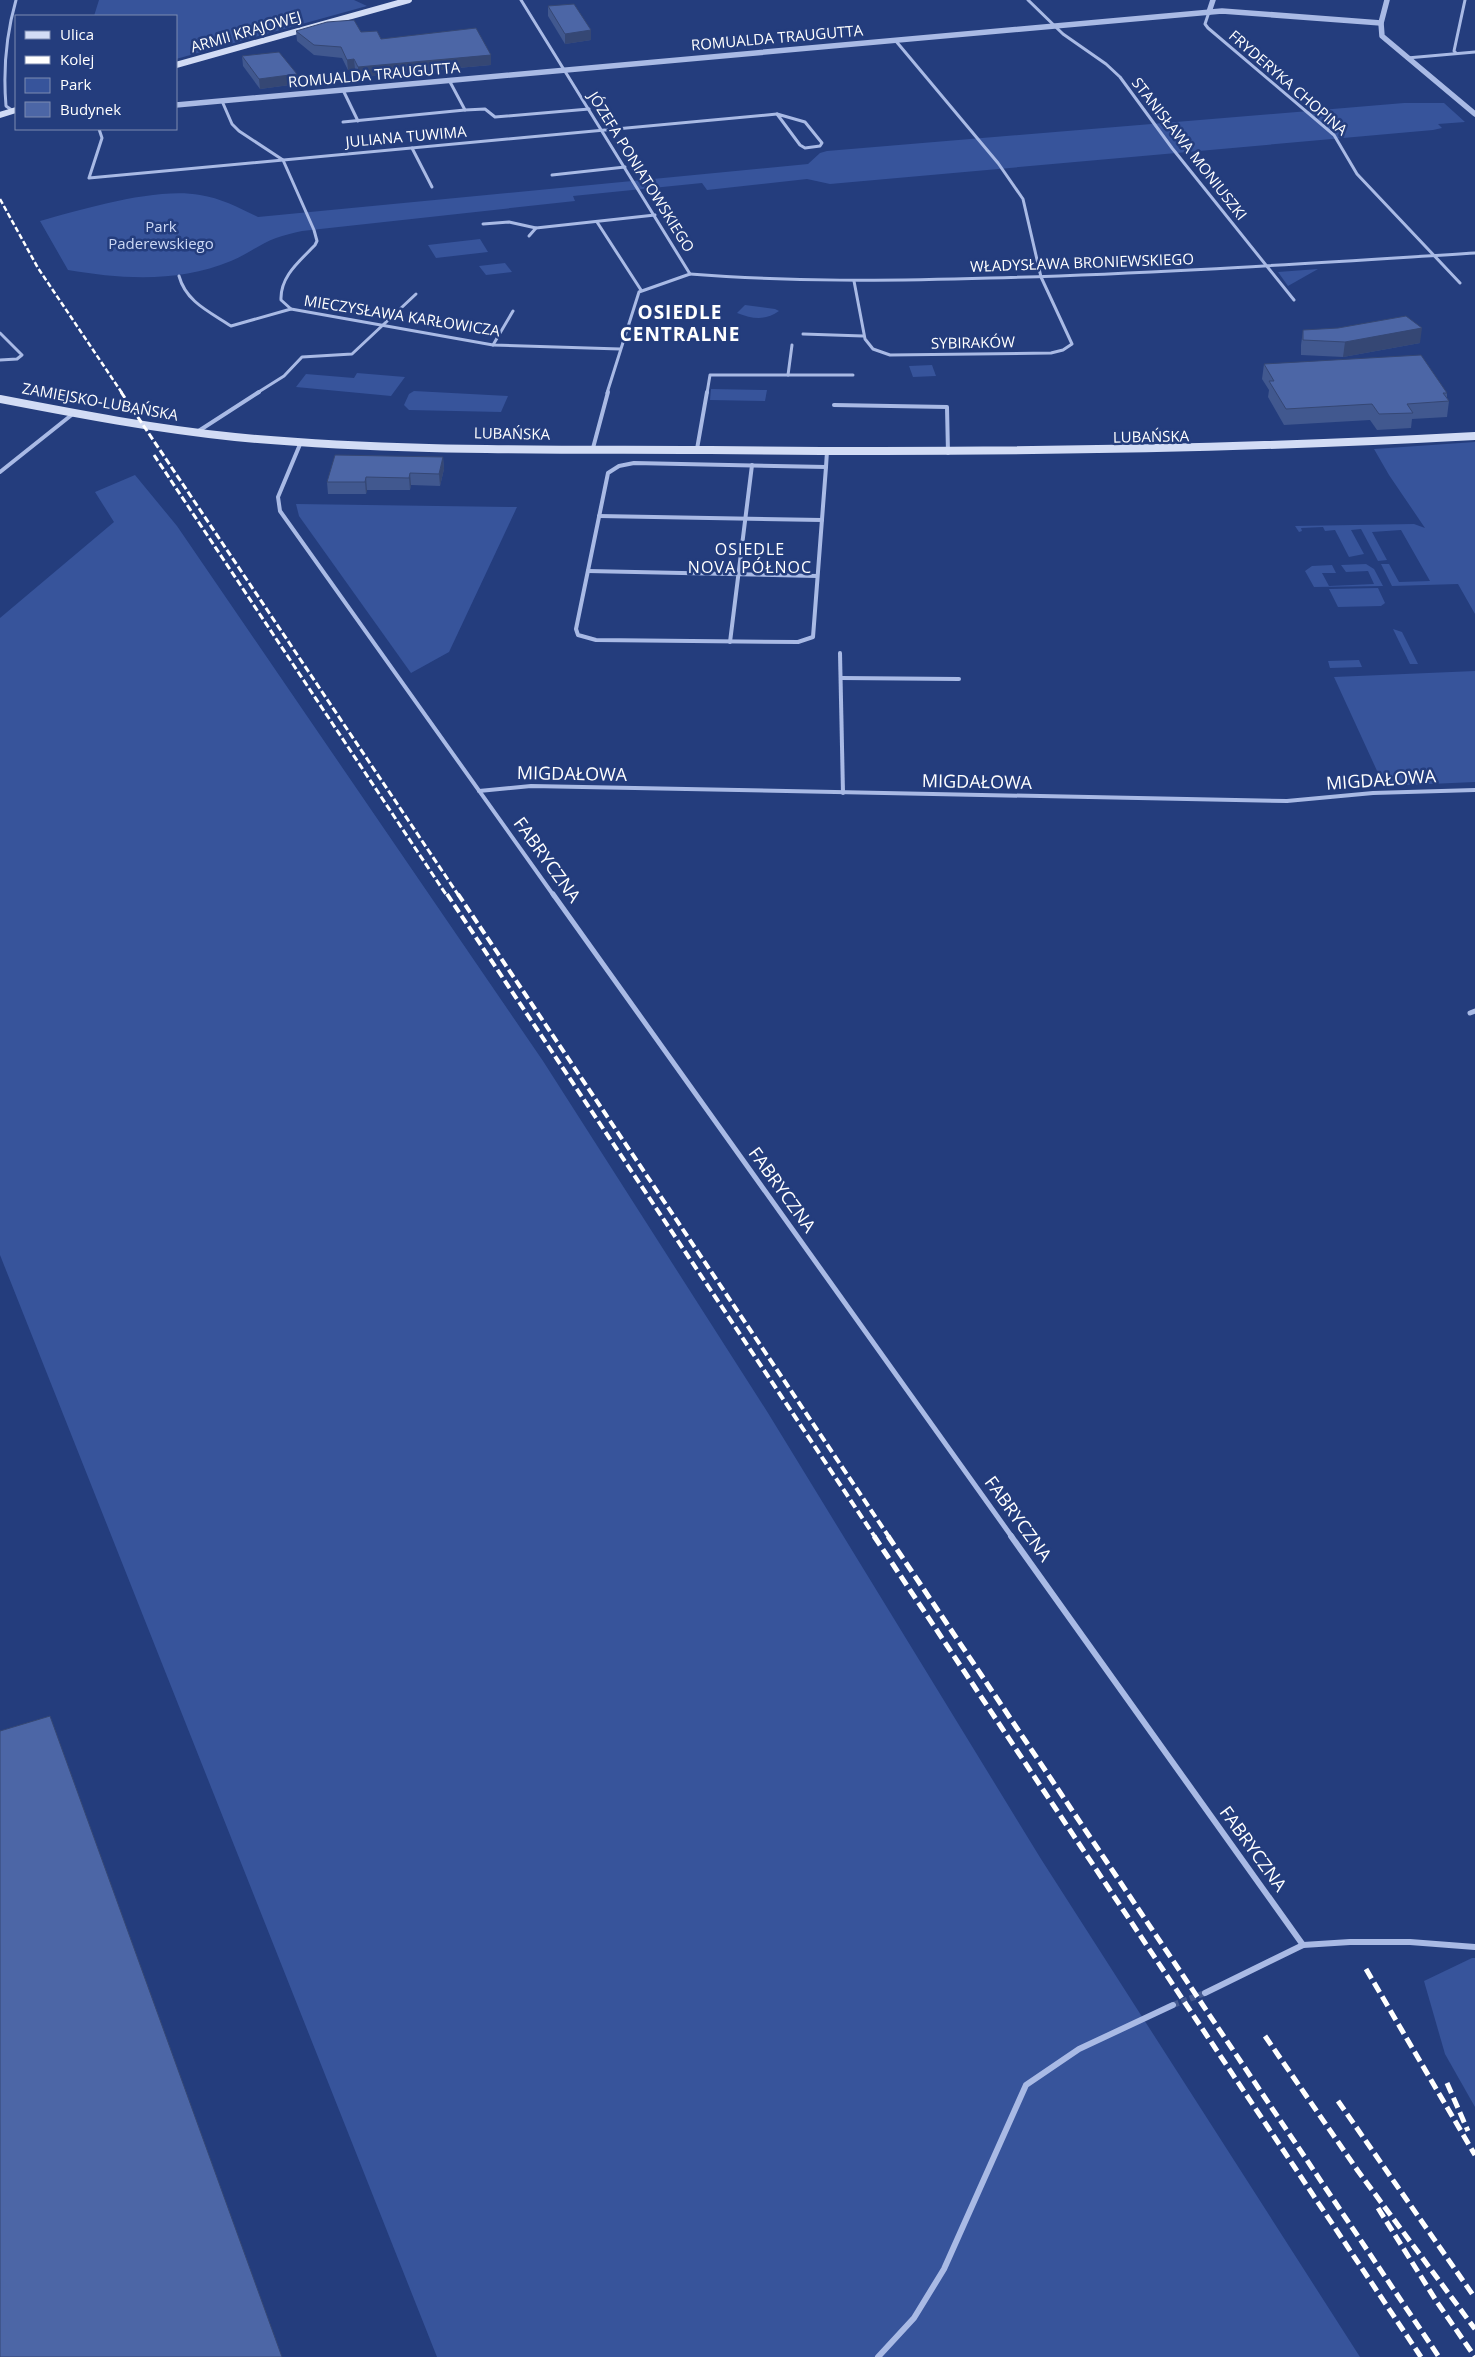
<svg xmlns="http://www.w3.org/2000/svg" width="1475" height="2357" viewBox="0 0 1475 2357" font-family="'Open Sans',sans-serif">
  <rect width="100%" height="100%" fill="#243d7d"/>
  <g fill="#37549b">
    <path d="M99,0H354L367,6L176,59V16H94Z"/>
    <path d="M1404,103H1444L1465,122L1438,124L1442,128L1433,130L830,184L807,179L707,190L702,183L573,196L575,201L302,231C293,233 284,235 276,238C260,244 246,255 231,261C179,283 121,279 68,270L40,221C84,209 156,187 200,195C221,198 239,208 258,217L808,164L820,153L827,151Z"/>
    <path d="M480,239L488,252L436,258L428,245Z"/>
    <path d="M505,263L512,272L486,275L479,266Z"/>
    <path d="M1318,269L1288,286L1278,272Z"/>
    <path d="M745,305L775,309L779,311C765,321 753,319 737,313Z"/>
    <path d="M932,365L936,376L913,377L909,366Z"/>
    <path d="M357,373L405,377L391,396L296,387L306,374L354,378Z"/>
    <path d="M711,389L767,390L765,401L710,400Z"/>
    <path d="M414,391L508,396L501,412L409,410L404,405L409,394Z"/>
    <path d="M1475,442V614L1458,584L1392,586L1381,564H1389L1399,582L1430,581L1401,530L1372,532L1387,560L1378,561L1361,529L1351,530L1364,554L1349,557L1335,530L1325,531L1323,527L1301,528L1302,531L1299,532L1295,526L1414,524L1425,528L1389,475L1374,449Z"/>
    <path d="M135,475L177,526L543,1061L768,1413L1041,1859L1360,2357H437L0,1255V618L114,522L95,492Z"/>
    <path d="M296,504L517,507L449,652L411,673L299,516Z"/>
    <path d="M1366,564L1374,569L1383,586L1314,587L1305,571L1312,566L1332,565L1336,573H1322L1329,586L1374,584L1368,571L1346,572L1341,565Z"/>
    <path d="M1378,588L1385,603L1381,606L1338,607L1329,589Z"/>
    <path d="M1393,629L1402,632L1418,664H1410Z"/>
    <path d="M1359,660L1362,667L1330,668L1328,661Z"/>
    <path d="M1475,671V782L1384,786L1334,677Z"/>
    <path d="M1472,1958H1475V2107L1445,2054L1424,1981Z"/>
  </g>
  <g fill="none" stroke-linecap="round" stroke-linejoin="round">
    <path stroke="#455a90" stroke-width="6" stroke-dasharray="6 3" stroke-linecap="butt" d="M1173,2005L1205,1993"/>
    <g stroke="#a9bae5" stroke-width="3">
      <path d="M521,0L690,274L639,292L607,393"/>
      <path d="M1028,0L1063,34L1106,64L1120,77L1172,148L1294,300"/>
      <path d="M1209,12L1205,24L1208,28L1334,135L1357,174L1460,283"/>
      <path d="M1456,53L1454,51L1465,0"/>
      <path d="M1407,58L1475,52"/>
      <path d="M449,80L465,110L485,109L495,117L589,109"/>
      <path d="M343,90L358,121"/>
      <path d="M222,101L232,124L239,131L283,160L314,230L317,241L315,245C300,261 280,276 281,300L291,309L493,345L620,349"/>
      <path d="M13,111L6,106C3,70 6,35 16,0"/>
      <path d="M777,114L805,122L822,143L820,146L805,148L800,145Z"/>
      <path d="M343,122L465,110"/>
      <path d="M99,129L102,138L89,178L777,114"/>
      <path d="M412,148L432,187"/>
      <path d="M552,175L625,167"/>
      <path d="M597,222L641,290"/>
      <path d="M483,224L509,222L536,228"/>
      <path d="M529,236L536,228L655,215"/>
      <path d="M690,274C790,282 890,281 990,278C1152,274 1313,263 1475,253"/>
      <path d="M179,276C186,302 210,312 231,326L291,309"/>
      <path d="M854,281L865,339L873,349L890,355L1051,353L1063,350L1072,344L1041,277L1023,199L998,163L895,40"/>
      <path d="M0,333L22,355L17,359L0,360"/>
      <path d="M803,334L863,336"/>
      <path d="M493,345L513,311"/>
      <path d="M788,375L792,345"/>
      <path d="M257,393L284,376L302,357L352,354L416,294"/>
      <path d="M707,393L710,375H853"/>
    </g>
    <g stroke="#a9bae5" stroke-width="4">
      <path d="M834,405L947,407L948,453"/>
      <path d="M197,432L259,392"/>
      <path d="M301,442L278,497L280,511L554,896"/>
      <path d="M593,448L608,392"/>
      <path d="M697,449L707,392"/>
      <path d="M634,463L826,467L813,637L798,642L596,640L578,635L576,629L608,473L619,466Z"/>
      <path d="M826,467L827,451"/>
      <path d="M0,472L74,413"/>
      <path d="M599,516L822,520"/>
      <path d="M588,571L817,576"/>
      <path d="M730,642L752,465"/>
      <path d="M840,653L843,793"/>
      <path d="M841,678L959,679"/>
      <path d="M479,791L531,786L1287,801L1373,793L1475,790"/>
    </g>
    <g stroke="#a9bae5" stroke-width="5">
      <path d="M553,894L1012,1537"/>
      <path d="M1470,1013L1475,1011"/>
    </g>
    <g stroke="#a9bae5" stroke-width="6">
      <path d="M1011,1536L1303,1945"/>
      <path d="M1205,1993L1303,1945L1350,1942H1410L1475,1947"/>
      <path d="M878,2357L914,2318L944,2269L1026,2085L1079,2049L1173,2005"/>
    </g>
    <g stroke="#a9bae5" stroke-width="5.5">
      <path d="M1387,0L1381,23L1382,36L1475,114"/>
      <path d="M1209,12L1213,0"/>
      <path d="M176,105L1222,11L1381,23"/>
    </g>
    <g stroke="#d2dcf5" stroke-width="6">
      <path d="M176,65L409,0"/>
      <path d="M0,115L16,110"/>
    </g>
    <path stroke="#d2dcf5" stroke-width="8" d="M0,399C78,414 156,429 235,437C392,452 552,449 710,450C965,453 1220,450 1475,436"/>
    <path stroke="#fff" stroke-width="2.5" stroke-dasharray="5.5 2.5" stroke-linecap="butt" d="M0,199L38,268L122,393"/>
    <g stroke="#fff" stroke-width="3" stroke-dasharray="7 3" stroke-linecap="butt">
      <path d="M121,392L459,896"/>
      <path d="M154,455L447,896"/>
    </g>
    <g stroke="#fff" stroke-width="4" stroke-dasharray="9 4" stroke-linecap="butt">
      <path d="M447,894L875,1537"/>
      <path d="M458,894L889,1537"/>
    </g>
    <g stroke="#fff" stroke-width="5" stroke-dasharray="11 5" stroke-linecap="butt">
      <path d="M874,1536L1421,2357"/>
      <path d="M888,1536L1439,2357"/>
      <path d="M1366,1969L1475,2155"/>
      <path d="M1265,2036L1358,2171L1475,2329"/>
      <path d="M1447,2083L1468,2131"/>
      <path d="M1338,2101L1475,2298"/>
      <path d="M1378,2208L1437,2302L1475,2357"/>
    </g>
  </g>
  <g fill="#41588f">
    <path d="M548,6L591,30V40L565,44L548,16Z"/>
    <path d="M296,31L361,32L381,39L491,65L358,77L355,69L348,70L342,58L314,55L297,41Z"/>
    <path d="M242,56L297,74V84L260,89L243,66Z"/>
    <path d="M1303,330L1420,343L1343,357L1301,355V345Z"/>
    <path d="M1264,364L1447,393V398L1449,401L1447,417L1412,419L1411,428L1377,430L1370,420L1284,425L1268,397L1269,390L1262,379Z"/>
    <path d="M443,457L444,469L440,486L411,485L410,490H367L366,494H328L327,482Z"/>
  </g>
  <g fill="#354774">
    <path d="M591,30V40L565,44V34Z"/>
    <path d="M491,55V65L358,77V67Z"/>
    <path d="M354,59L355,69L348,70L347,60Z"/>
    <path d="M297,74V84L260,89L259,79Z"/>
    <path d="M1422,328L1420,343L1343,357L1345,342Z"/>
    <path d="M443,457L444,469L440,486L439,474Z"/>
    <path d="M410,473L411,485L410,490L409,478Z"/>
    <path d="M366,477L367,490L366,494L365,482Z"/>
  </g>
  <g fill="#4c66a6" stroke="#354774">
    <path d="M574,4L591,30L565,34L548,6Z"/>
    <path d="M354,20L361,32L377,31L381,39L476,28L491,55L358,67L354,59L347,60L341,47L314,45L296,31L327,22Z"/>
    <path d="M279,52L297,74L259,79L242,56Z"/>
    <path d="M1406,316L1422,328L1345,342L1303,340V330L1338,328Z"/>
    <path d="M1421,355L1447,393H1443L1449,401L1407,404L1413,413L1379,414L1372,404L1286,409L1269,381H1274L1264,364Z"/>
    <path d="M335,455L443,457L439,474L410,473L409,478L366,477L365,482H327Z"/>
    <path d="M50,1716L282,2357H0V1731Z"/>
  </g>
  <g text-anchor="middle" stroke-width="5" stroke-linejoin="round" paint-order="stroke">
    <g font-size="15" fill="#fff" stroke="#243d7d">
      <text transform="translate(246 32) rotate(-16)" y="5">ARMII KRAJOWEJ</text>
      <text transform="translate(777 38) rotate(-5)" y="5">ROMUALDA TRAUGUTTA</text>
      <text transform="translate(374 75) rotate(-5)" y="5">ROMUALDA TRAUGUTTA</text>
      <text transform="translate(1288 83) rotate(41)" y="5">FRYDERYKA CHOPINA</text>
      <text transform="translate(406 137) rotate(-5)" y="5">JULIANA TUWIMA</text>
      <text transform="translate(1189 149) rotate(52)" y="5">STANISŁAWA MONIUSZKI</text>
      <text transform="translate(641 172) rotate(58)" y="5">JÓZEFA PONIATOWSKIEGO</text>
      <text transform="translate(1082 263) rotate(-2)" y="5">WŁADYSŁAWA BRONIEWSKIEGO</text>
      <text transform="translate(402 316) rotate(9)" y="5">MIECZYSŁAWA KARŁOWICZA</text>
      <text transform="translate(973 343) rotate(-1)" y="5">SYBIRAKÓW</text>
      <text transform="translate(100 402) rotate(10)" y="5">ZAMIEJSKO-LUBAŃSKA</text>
      <text transform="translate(512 434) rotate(1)" y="5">LUBAŃSKA</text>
      <text transform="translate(1151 437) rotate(-1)" y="5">LUBAŃSKA</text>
    </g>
    <g font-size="15" fill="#ccd8f4" stroke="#243d7d">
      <text x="161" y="232">Park<tspan x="161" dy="17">Paderewskiego</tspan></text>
    </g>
    <g font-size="16" letter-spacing="1" fill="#fff" stroke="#243d7d">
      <text x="750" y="555">OSIEDLE<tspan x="750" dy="18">NOVA PÓŁNOC</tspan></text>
    </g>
    <g font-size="18" fill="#fff" stroke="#243d7d">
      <text transform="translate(572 774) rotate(1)" y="6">MIGDAŁOWA</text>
      <text transform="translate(1381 780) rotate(-4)" y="6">MIGDAŁOWA</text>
      <text transform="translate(977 782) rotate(1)" y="6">MIGDAŁOWA</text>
      <text transform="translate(547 860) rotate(54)" y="6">FABRYCZNA</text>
      <text transform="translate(782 1190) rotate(54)" y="6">FABRYCZNA</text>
      <text transform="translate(1018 1519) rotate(54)" y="6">FABRYCZNA</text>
      <text transform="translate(1253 1849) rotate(54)" y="6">FABRYCZNA</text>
    </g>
    <g font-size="19" font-weight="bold" letter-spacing="1" fill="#fff" stroke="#243d7d">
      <text x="680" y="319">OSIEDLE<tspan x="680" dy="22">CENTRALNE</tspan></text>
    </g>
  </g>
  <rect x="15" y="15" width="162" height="115" fill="#243d7d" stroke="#7c8bb1"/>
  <rect x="25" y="31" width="25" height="8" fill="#d2dcf5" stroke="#7c8bb1"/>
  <text x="60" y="40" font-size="15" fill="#ffffff">Ulica</text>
  <rect x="25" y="56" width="25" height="8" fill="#ffffff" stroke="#7c8bb1"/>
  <text x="60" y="65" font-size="15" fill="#ffffff">Kolej</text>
  <rect x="25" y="78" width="25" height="15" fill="#37549b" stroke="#7c8bb1"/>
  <text x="60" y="90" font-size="15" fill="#ffffff">Park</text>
  <rect x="25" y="102" width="25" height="15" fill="#4c66a6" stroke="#7c8bb1"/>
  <text x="60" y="115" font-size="15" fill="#ffffff">Budynek</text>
</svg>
